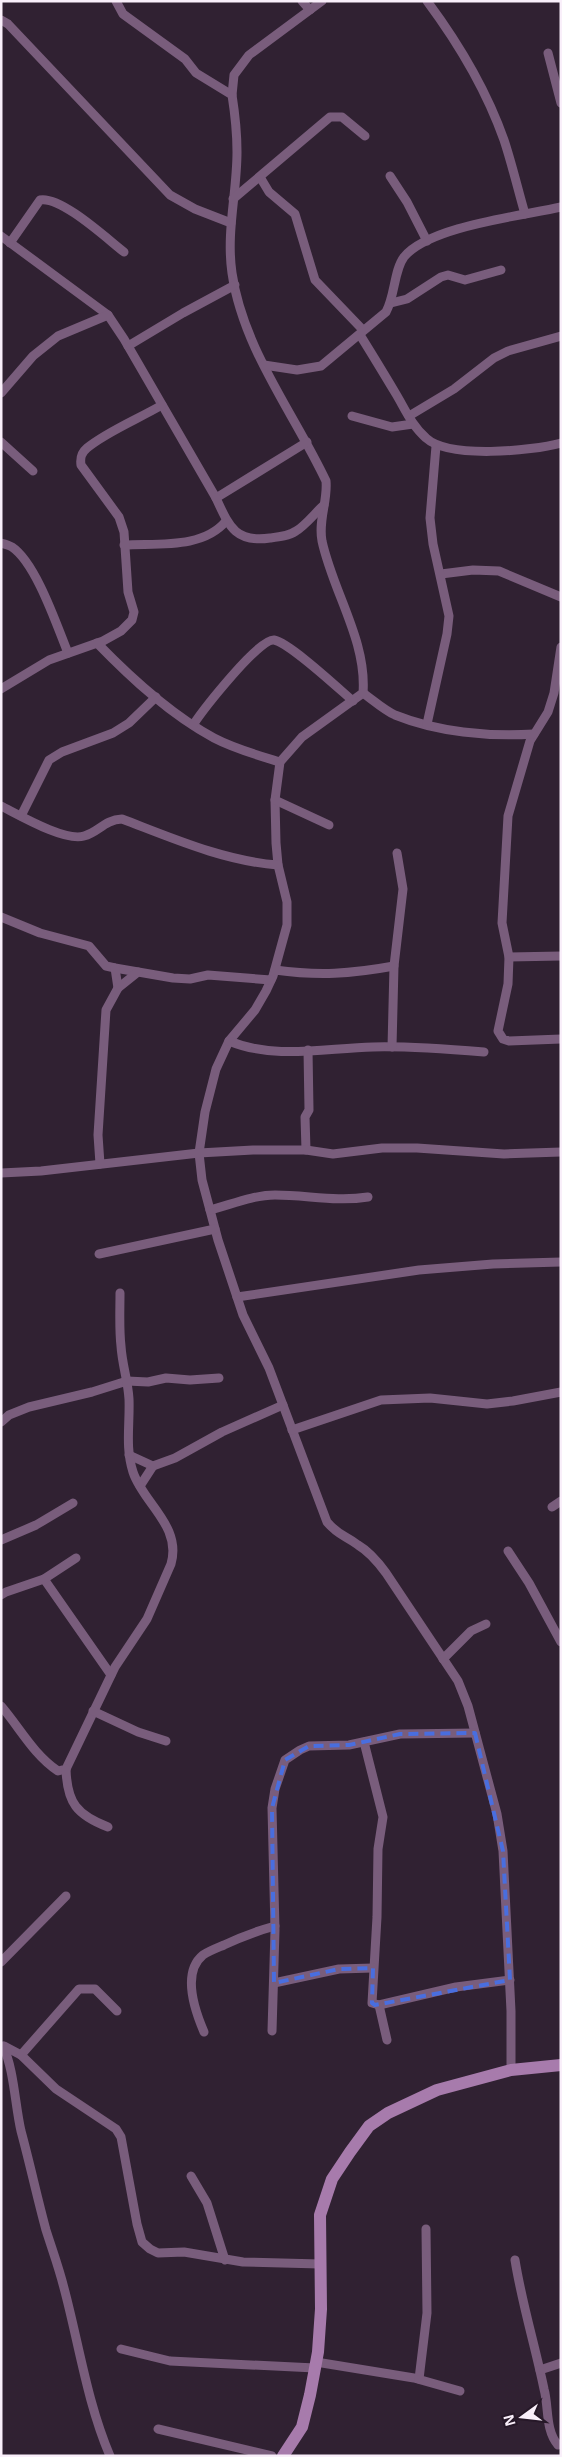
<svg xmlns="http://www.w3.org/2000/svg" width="562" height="2457" viewBox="0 0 562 2457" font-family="'Open Sans',sans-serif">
  <rect width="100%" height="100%" fill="#302132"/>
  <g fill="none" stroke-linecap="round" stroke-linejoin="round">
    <g stroke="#795d7c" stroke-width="9">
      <path d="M116,1L123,14L185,59L196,73L232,95C235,114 237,133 237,152C237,193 226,232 232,273C243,349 294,413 326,481C328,501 318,520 322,541C333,592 367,641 363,693L302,737L280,762L275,800L276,843L278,865L287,902V925L273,976L266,991L255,1010L229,1041L216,1069L205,1112L199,1153L202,1180L218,1240L243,1315L269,1368L327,1522C339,1536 345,1535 358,1545C370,1552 378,1562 386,1573L458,1681L468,1706L497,1814L503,1851L511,2011V2070"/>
      <path d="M302,1L310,10"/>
      <path d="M427,1C459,44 486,89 504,140C512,164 518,190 525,214"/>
      <path d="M1,20L8,24L170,195L195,209L231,223"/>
      <path d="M548,53L561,103"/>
      <path d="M232,95L234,75L249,55L322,1"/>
      <path d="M390,176L407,202L427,241"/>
      <path d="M260,177L269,192L295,214L315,280L363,330"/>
      <path d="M233,199L330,117H342L365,136"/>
      <path d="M1,236L108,315L124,339L216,498L307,442"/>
      <path d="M10,243L40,200C61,196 106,238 124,252"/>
      <path d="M391,303L407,299L441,277L448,275L465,280L501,270"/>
      <path d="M360,335C372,354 384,374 396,394C405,409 412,426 426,438C449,459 531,451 561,443"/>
      <path d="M128,346L183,313L235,285"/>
      <path d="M264,365L297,370L321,366L386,312C395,296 394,270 404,257C429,226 522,216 561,207"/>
      <path d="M1,393L33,356L58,336L108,315"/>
      <path d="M352,416L392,427L413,424"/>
      <path d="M409,416L454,389L494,358L508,351L561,336"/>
      <path d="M1,442L33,471"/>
      <path d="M216,498C229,526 235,543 270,538C279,537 289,536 296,531C304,527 316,512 324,505"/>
      <path d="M1,543C5,544 9,545 12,547C36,563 57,626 68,653"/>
      <path d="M124,545C158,543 203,549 226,521"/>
      <path d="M441,574L473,570L499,571L561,597"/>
      <path d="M97,643C132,679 171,715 214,738C235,749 257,755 280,762"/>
      <path d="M561,647L554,693L548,712L530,741L508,816L502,923L509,957L508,984L498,1031L503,1039L509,1041L561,1039"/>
      <path d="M1,689L49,660L103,641L121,631L132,620L134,612L128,592L124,532L119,517L81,465C80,458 81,453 87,448C106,432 140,418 162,405"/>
      <path d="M363,693C373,700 384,710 395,715C437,732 489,737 534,734"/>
      <path d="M427,724L447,634L449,616L433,544L430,518L436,446"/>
      <path d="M193,725C203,710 259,638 274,640C290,643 339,689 353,701"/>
      <path d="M275,800L329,825"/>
      <path d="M1,806C19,815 65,842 84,836C99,832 104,820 122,819C172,838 224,861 278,865"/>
      <path d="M21,816L49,760L62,752L113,733L129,723L156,697"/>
      <path d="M1,917L40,933L89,946L106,966L115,968L173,978L190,979L208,975L271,980"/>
      <path d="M509,957L561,956"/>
      <path d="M115,968L118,988"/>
      <path d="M275,970C319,976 350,974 394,966"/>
      <path d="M229,1041C275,1060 325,1048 373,1047C410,1046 447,1049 484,1052"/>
      <path d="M392,1047L394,966L403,889L397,853"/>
      <path d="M306,1150L305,1117L309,1110L308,1050"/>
      <path d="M100,1164L98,1135L106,1010L118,988L138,972"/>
      <path d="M1,1173L41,1171L199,1153L253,1150H306L333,1154L382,1148H417L504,1154L561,1152"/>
      <path d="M210,1210C230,1205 253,1195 275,1195C307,1195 336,1202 368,1197"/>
      <path d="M99,1254L215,1229"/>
      <path d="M237,1297L419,1270L493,1264L561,1262"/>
      <path d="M1,1422L9,1415L29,1407L92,1392L127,1381L148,1382L166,1378L190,1380L219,1378"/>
      <path d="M292,1430L381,1400L430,1398L487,1404L513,1401L561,1392"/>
      <path d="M129,1455L153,1466"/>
      <path d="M140,1486L153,1466L175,1458L222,1432L283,1405"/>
      <path d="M552,1507L561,1501"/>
      <path d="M1,1540L36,1525L73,1503"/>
      <path d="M508,1551L529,1583L561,1642"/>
      <path d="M44,1579L111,1675"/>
      <path d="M1,1595L6,1592L44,1579L76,1558"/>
      <path d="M443,1659L471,1631L486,1624"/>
      <path d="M1,1706C20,1728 33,1754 58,1771L66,1769L115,1667L147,1619L171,1564C182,1526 143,1503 133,1472C125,1447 130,1424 129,1399C128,1381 122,1364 121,1346C119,1329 120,1311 120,1293"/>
      <path d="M93,1711L138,1732L166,1741"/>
      <path d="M364,1742L383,1817L378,1849L377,1917L372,2003L379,2005L456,1987L510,1980"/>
      <path d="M66,1769C67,1803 77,1815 108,1827"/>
      <path d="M1,1962L66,1896"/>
      <path d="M274,1983L339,1969L373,1968"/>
      <path d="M379,2005L387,2040"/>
      <path d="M272,2031L275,1930L272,1808L275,1789L285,1760L300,1750L309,1746L349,1745L400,1734L475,1733"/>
      <path d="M204,2032C195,2011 181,1973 203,1955C209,1951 217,1948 224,1945C241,1937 257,1931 275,1926"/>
      <path d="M3,2046C14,2069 15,2105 21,2131C30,2164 37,2197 46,2230C52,2249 59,2268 64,2288C79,2344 87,2402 110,2456"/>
      <path d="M4,2046L21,2055L56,2089L116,2129L121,2137L137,2224L142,2242L150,2249L158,2253L184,2252L243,2262L320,2264"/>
      <path d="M21,2055L79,1989H95L117,2011"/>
      <path d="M191,2176L207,2203L225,2260"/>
      <path d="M515,2260C522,2304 535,2345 544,2389C549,2407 545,2430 558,2445L561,2444"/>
      <path d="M121,2349L170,2361L315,2368"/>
      <path d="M316,2362L414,2378L460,2391"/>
      <path d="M540,2370L561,2363"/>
      <path d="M419,2379L427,2313L426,2229"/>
      <path d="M158,2429L272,2456"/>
    </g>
    <path stroke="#a77bac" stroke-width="12" d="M283,2456L302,2427L310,2395L318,2352L321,2309L320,2215L332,2179L350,2152L369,2126L388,2113L437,2090L511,2070L561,2065"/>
  </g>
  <path fill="none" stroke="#496edf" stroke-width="4" stroke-dasharray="10 6" stroke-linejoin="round" d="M475,1733L503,1851L510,1980L375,2005L372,2003L373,1968L339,1969L274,1983L272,1808L285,1760L309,1746L349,1745L400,1734Z"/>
  <rect width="562" height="2457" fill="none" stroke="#f9effa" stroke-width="5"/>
  <g transform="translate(522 2417) rotate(255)" stroke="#261828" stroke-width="4" paint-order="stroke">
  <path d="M0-4L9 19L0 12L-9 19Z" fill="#f9effa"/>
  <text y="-8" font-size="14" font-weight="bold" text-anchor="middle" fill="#f9effa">N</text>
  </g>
</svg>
